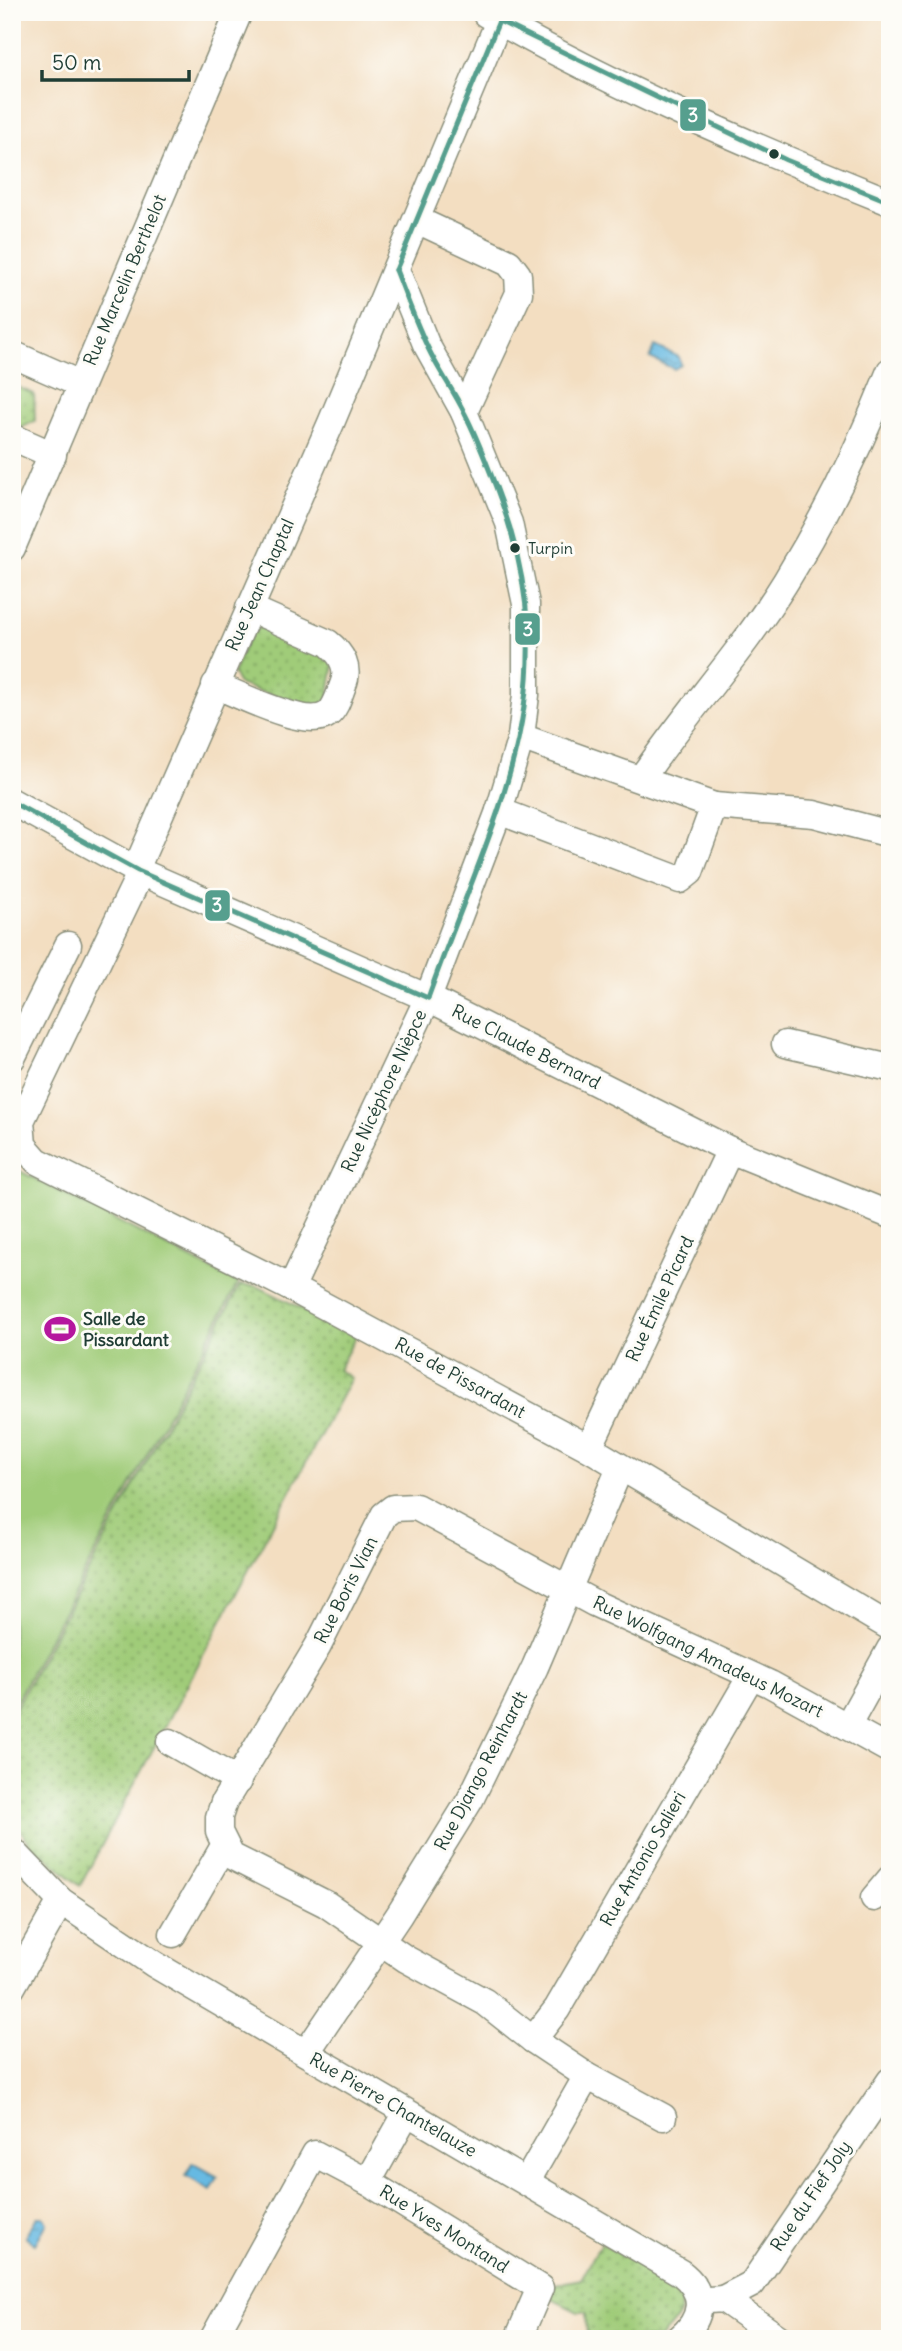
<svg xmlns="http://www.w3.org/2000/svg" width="902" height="2351" viewBox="0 0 902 2351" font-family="Delius,sans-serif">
  <defs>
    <pattern id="grass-dots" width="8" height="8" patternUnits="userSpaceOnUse" patternTransform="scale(1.75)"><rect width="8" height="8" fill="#a0cc79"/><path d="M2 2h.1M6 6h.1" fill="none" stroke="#82a764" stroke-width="1.8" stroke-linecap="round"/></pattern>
    <pattern id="water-ripples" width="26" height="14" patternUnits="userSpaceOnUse" patternTransform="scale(1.75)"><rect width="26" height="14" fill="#66b9e2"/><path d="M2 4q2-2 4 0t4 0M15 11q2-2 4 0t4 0" fill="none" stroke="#5398b8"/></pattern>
  </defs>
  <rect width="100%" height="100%" fill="#fdfcf7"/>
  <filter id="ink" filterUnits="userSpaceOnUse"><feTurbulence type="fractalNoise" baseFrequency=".0143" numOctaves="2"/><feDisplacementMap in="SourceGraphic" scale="14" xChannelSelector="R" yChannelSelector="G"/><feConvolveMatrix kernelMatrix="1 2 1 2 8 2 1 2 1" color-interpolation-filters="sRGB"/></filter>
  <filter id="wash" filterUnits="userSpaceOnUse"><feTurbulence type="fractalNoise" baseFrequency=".00686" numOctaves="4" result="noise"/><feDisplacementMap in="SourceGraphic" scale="28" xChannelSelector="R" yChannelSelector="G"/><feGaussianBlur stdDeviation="1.57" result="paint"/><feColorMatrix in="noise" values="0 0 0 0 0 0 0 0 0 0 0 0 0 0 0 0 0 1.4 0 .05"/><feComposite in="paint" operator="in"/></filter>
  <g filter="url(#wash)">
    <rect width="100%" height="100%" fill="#f3dec1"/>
    <g fill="url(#grass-dots)" stroke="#608456" stroke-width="2">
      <path d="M12,385L34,394L35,421L21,428L12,427Z"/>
      <path d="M263,627L335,658L328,700L312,710L239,684L233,674L251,630Z"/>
      <path d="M240,1285L257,1286L356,1336L338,1370L351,1378L80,1886L30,1843L12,1819V1715Z"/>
      <path d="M601,2243L678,2288C689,2309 672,2326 658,2339H587L586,2312H578L548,2297L556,2284L581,2279Z"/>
    </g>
    <path fill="#a0cc79" stroke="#608456" stroke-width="2" d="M12,1167L238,1283L12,1709Z"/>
    <g fill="url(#water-ripples)" stroke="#427b8b" stroke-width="2">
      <path d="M655,346L679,357L681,365L674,369L650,358Z"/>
      <path d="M193,2163L218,2177L211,2190L186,2176Z"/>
      <path d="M37,2217H43L47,2223L35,2244L25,2237Z"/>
    </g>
  </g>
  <g filter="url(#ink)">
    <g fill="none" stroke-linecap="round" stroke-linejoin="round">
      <defs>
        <g id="minor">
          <path d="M486,14C614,87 753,147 890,202"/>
          <path d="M499,21L331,423L140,860L136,882L21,1121L23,1145L37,1161L291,1288L589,1448L890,1627"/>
          <path d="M417,220L509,263L518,275L519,293L464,412"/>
          <path d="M12,354L80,384"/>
          <path d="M12,437L53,455"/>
          <path d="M12,548L239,12"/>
          <path d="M215,685C238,694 307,730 328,714C336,708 339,695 343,685C350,668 342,654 328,643L249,608"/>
          <path d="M641,779C687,711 743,651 786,581C827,514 861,444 890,371"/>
          <path d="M12,802L138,871L428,998L730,1150L890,1215"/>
          <path d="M714,806L814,814L890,834"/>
          <path d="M499,811L680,880L690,872L714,806L521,737"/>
          <path d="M785,1044L890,1068"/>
          <path d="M12,1058L68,945"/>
          <path d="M291,1288L428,998L499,811L521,737L526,695V604L509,523L464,412L426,344L396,270"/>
          <path d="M589,1448L730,1150"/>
          <path d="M848,1725L890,1649"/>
          <path d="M170,1742L238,1781"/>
          <path d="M12,1850L61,1901L154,1964L681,2273C707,2293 703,2319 679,2339"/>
          <path d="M874,1898L890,1879"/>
          <path d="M173,1934L224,1846"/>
          <path d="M12,1987L61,1901"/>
          <path d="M533,2040L557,2009L751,1676"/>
          <path d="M306,2053L399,1915L470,1800L535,1667L620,1468"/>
          <path d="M587,2076L533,2040L485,2002L406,1959L326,1904L231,1856L219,1832V1817L224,1802L318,1646L384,1515L393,1508L416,1507L594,1603L770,1684L890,1750"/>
          <path d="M527,2181L587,2076L663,2117"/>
          <path d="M368,2182L406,2114"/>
          <path d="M723,2299L752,2284L890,2081"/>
          <path d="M709,2300L723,2299L780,2339"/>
          <path d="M213,2339L315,2154L368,2182L540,2288L518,2339"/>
        </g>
      </defs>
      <use href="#minor" stroke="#898e7a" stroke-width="29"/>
      <use href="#minor" stroke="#fff" stroke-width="26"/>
      <defs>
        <g id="bus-1">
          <path d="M499,21L786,160L890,202"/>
          <path d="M396,270C407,298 417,327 431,354C441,374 455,393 465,414C477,437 486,462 496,487C574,691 494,811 428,998"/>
          <path d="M396,270L499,21"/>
          <path d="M12,802L138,871L428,998"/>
        </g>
      </defs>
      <use href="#bus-1" stroke="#fdfcf7" stroke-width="10"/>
      <use href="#bus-1" stroke="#569f8e" stroke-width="5"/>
    </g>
  </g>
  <defs>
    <symbol id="stadium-bare" viewBox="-9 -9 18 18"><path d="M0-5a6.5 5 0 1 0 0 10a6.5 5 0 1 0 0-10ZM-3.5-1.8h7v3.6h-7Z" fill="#b5179e" stroke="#fdfcf7" stroke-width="2.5" paint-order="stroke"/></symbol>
  </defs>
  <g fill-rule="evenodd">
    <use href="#stadium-bare" x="38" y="1307" width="44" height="44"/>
  </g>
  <g fill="#1f3d34" stroke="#fdfcf7" stroke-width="2.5">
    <circle cx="774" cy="154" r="6"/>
    <circle cx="515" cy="548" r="6"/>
  </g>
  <g text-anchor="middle" stroke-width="6" stroke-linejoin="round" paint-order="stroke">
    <g font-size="16" fill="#1f3d34" stroke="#fdfcf7" text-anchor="start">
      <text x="528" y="554">Turpin</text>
    </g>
    <g font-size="18" fill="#1f3d34" stroke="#fdfcf7">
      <text transform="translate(125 280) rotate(-67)" y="6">Rue Marcelin Berthelot</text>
      <text transform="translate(260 585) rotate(-66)" y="6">Rue Jean Chaptal</text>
      <text transform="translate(526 1047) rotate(27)" y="6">Rue Claude Bernard</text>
      <text transform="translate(384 1091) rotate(-65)" y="6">Rue Nicéphore Nièpce</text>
      <text transform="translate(660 1299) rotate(-65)" y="6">Rue Émile Picard</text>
      <text transform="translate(460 1378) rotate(29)" y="6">Rue de Pissardant</text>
      <text transform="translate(346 1590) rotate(-63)" y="6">Rue Boris Vian</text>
      <text transform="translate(708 1657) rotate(26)" y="6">Rue Wolfgang Amadeus Mozart</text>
      <text transform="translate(481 1771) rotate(-62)" y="6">Rue Django Reinhardt</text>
      <text transform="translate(643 1859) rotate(-60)" y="6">Rue Antonio Salieri</text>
      <text transform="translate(393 2105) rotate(30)" y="6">Rue Pierre Chantelauze</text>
      <text transform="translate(811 2196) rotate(-56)" y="6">Rue du Fief Joly</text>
      <text transform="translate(444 2229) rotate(32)" y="6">Rue Yves Montand</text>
    </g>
    <g font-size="18" font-weight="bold" fill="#1f3d34" stroke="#fdfcf7" text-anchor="start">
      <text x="83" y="1325">Salle de<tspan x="83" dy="21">Pissardant</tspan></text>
    </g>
  </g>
  <g stroke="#fdfcf7" stroke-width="2.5">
    <rect x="679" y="98" width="28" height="34" rx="7" fill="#569f8e"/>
    <rect x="514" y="612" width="27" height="34" rx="7" fill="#569f8e"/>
    <rect x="204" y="889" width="27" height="33" rx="7" fill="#569f8e"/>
  </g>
  <g font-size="19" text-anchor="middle" font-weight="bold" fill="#fff">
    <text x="693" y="122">3</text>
    <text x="528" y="636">3</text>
    <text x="217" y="912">3</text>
  </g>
  <rect width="902" height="2351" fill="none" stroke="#fdfcf7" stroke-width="42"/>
  <path d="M42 70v10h147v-10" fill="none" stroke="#1f3d34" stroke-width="3.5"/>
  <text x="52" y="70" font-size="21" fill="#1f3d34" stroke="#fdfcf7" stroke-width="5" paint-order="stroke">50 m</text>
</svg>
